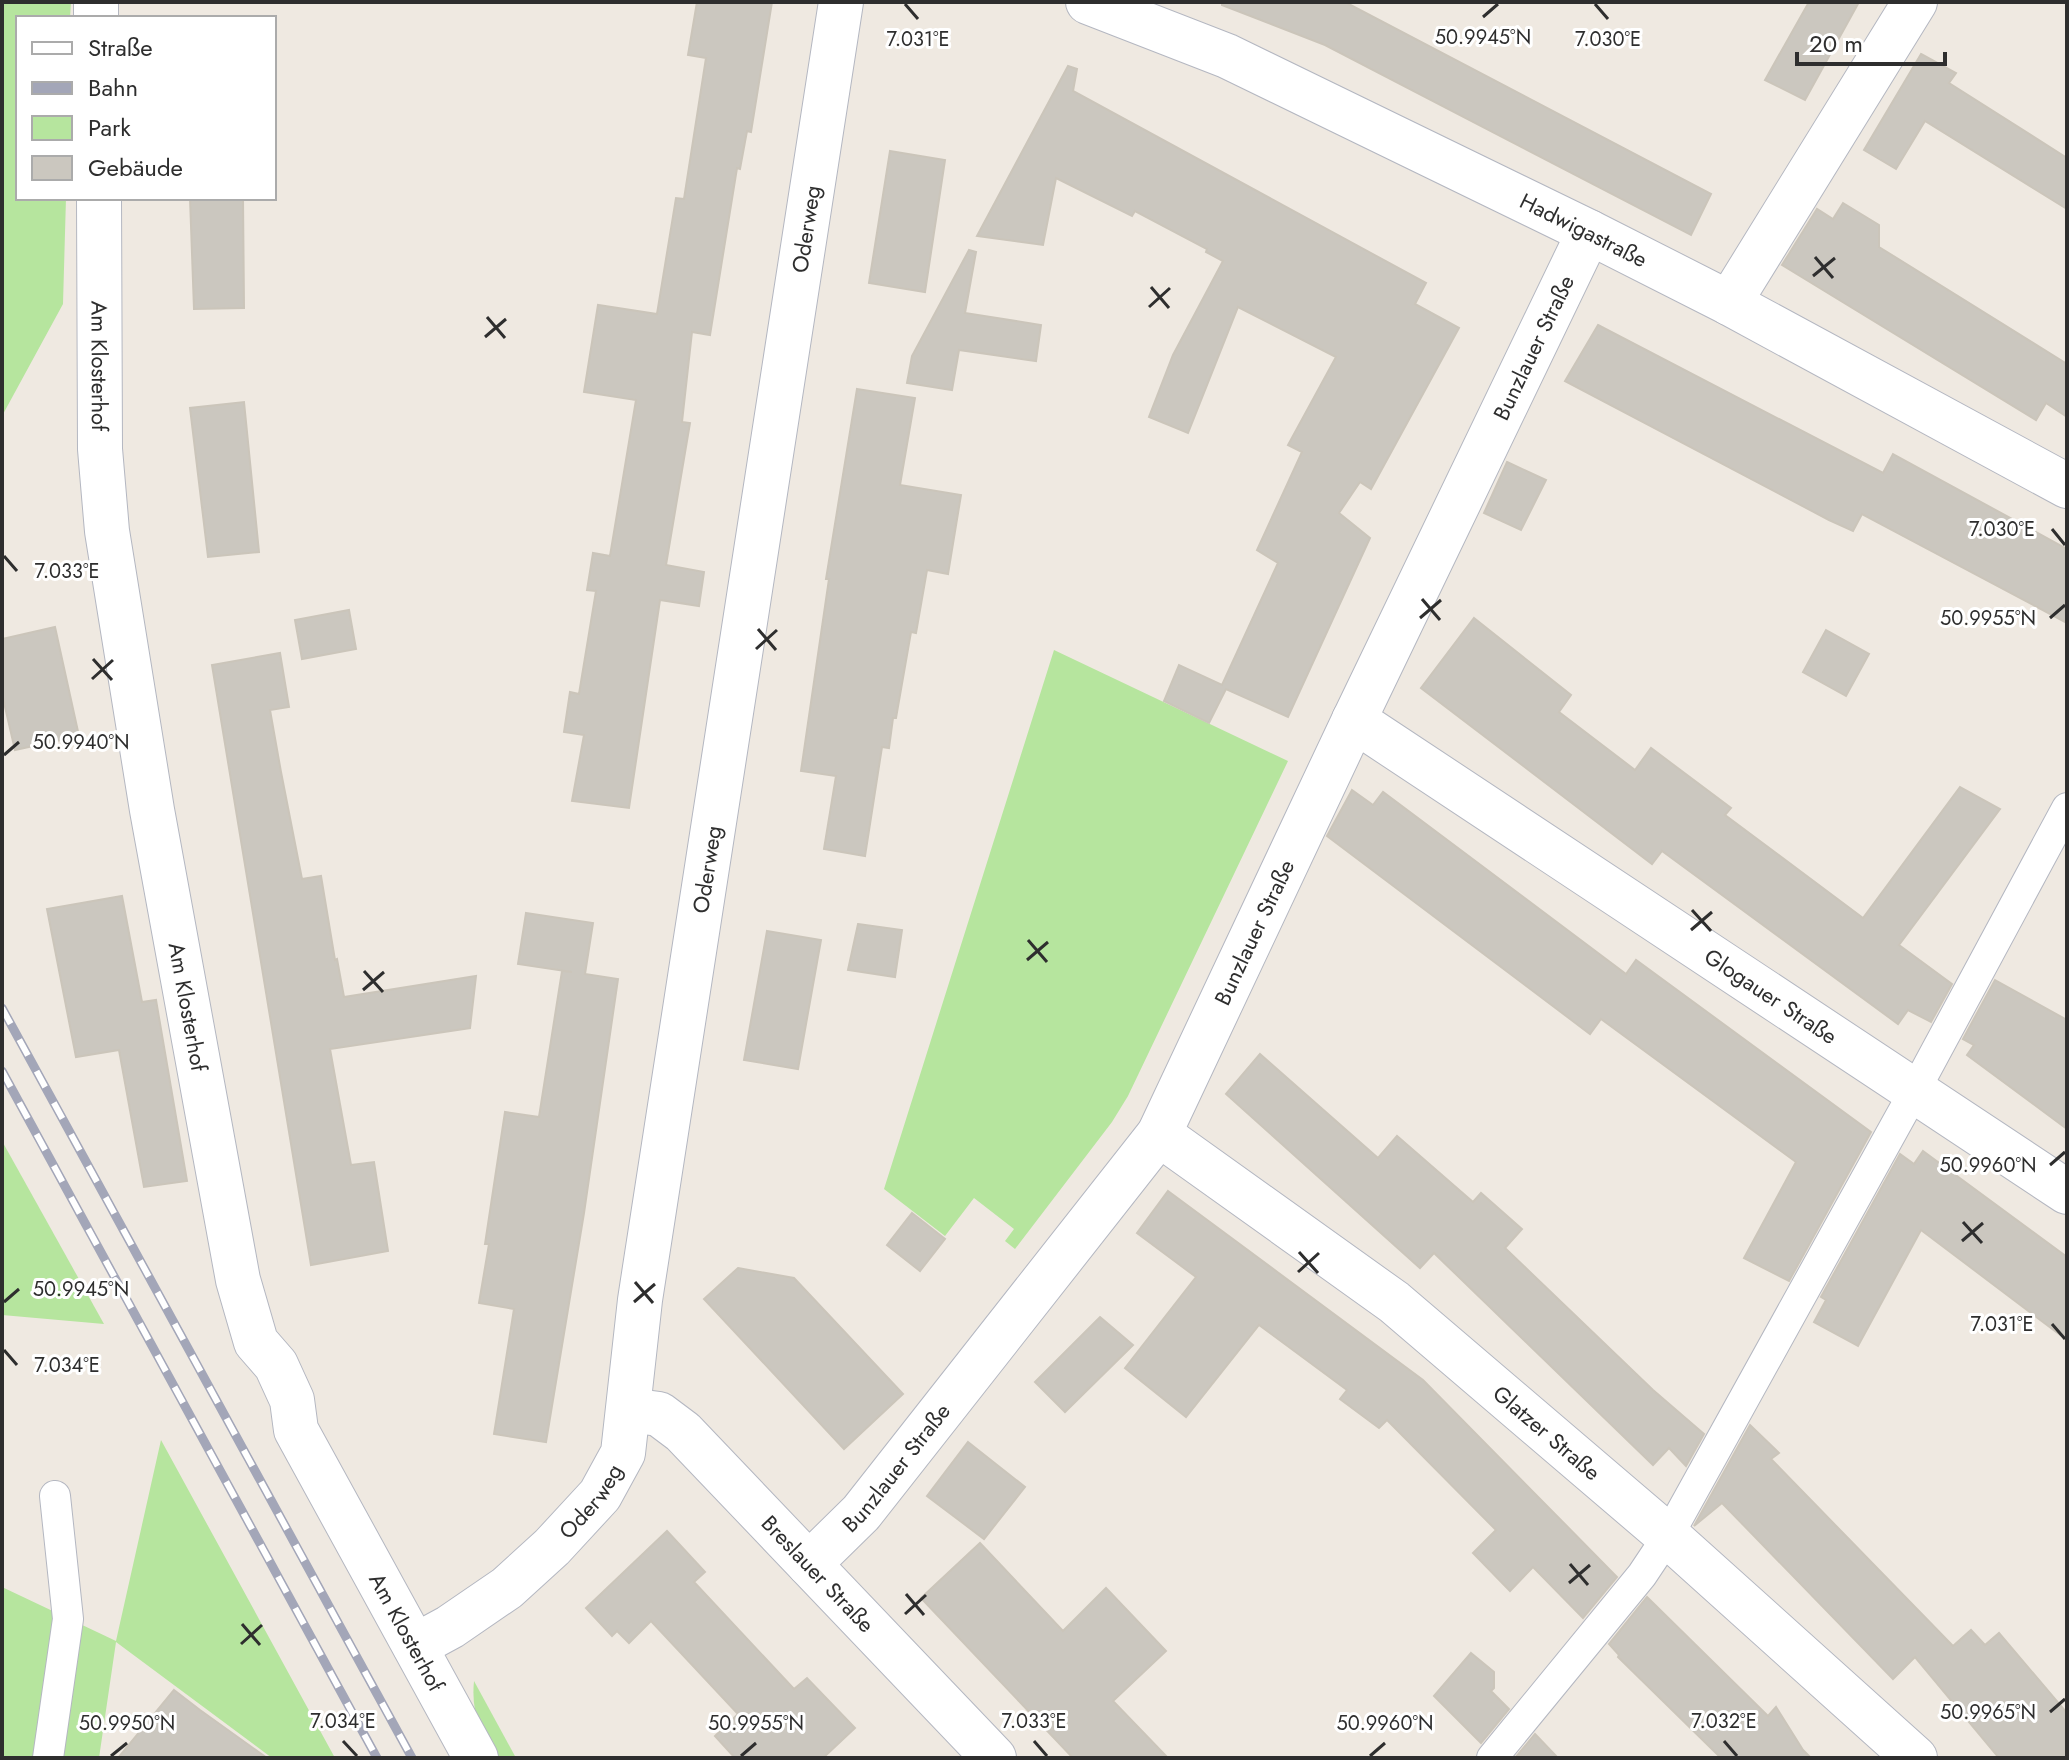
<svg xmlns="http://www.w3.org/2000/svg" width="2069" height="1760" viewBox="0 0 2069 1760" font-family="Jost,sans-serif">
  <rect width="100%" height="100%" fill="#efe9e1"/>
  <g fill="#b6e59e">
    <path d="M2,2H71L70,18H18V198H66L63,304L2,416Z"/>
    <path d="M1054,650L1288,761L1128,1096L1112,1122L1015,1249L1005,1241L1014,1229L974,1198L945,1236L884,1189Z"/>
    <path d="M2,1141L104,1324L2,1315Z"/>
    <path d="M161,1440L335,1758H272L116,1642L99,1758H2V1587L116,1641Z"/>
    <path d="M474,1681L516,1758H495C480,1731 471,1712 474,1681Z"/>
  </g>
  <g fill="#cbc7bf" stroke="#cbc5ba" stroke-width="2">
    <path d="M697,2H772L751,132L747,131L740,169L737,168L710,335L692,332L682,422L690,423L666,565L704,572L699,606L660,600L629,808L572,801L584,735L564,732L570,692L579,694L596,591L587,590L593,553L610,556L636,400L584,392L598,305L657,314L676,198L684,199L706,58L688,55Z"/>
    <path d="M1222,2H1345L1711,194L1691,235L1325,45L1222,5Z"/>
    <path d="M1809,2H1859L1805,100L1765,80Z"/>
    <path d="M1921,54L1956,73L1949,83L2067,158V209L1925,121L1896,169L1864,150Z"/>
    <path d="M1068,66L1077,69L1073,91L1426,283L1415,304L1459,328L1371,489L1360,482L1339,513L1370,538L1288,717L1226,689L1209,723L1164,701L1179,665L1222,685L1278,563L1257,550L1302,452L1288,445L1336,357L1238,307L1188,433L1149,417L1173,355L1223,261L1206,252L1207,249L1135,211L1132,216L1056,178L1043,245L977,236Z"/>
    <path d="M890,151L945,160L925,292L869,283Z"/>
    <path d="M190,198H243L244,308L194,309Z"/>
    <path d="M1843,203L1879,225V247L2067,364V417L2046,403L2036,420L1782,265L1817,209L1833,219Z"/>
    <path d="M969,250L976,252L965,313L1041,325L1036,361L959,350L952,390L907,383L912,356Z"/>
    <path d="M1598,325L1883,473L1893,454L2067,549V623L1862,514L1853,531L1829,520L1565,381Z"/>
    <path d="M857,389L915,398L900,485L961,495L948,574L927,570L916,633L911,632L896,718H893L889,748L882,747L865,856L824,849L836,776L801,771L829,579H826Z"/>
    <path d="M244,402L259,552L208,557L190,408Z"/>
    <path d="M1507,462L1546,480L1521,530L1484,513Z"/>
    <path d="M349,610L356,649L302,659L295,620Z"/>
    <path d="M1474,618L1571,695L1559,712L1635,770L1651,748L1731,808L1725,815L1863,918L1960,787L2000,809L1899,945L1952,984L1931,1022L1908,1010L1898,1024L1662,851L1652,864L1421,688Z"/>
    <path d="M55,627L79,736L15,750L2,694V639Z"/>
    <path d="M1826,630L1869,654L1846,696L1803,672Z"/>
    <path d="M280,653L289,707L270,710L281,772L302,879L321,876L335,960L337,959L344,997L476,976L470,1028L330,1049L351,1165L374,1162L388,1251L311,1265L212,665Z"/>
    <path d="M1352,790L1373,805L1383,792L1626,974L1636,960L1871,1132L1789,1281L1744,1258L1796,1162L1601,1019L1590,1034L1327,836Z"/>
    <path d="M122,896L142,1002L156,1000L187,1181L144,1187L119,1050L76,1057L47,909Z"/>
    <path d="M526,913L593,923L585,974L618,979L584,1213L546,1442L494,1434L514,1309L479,1303L489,1244H485L505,1112L539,1117L562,971L572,972L518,964Z"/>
    <path d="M858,924L902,930L895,977L848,970Z"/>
    <path d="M767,931L821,940L798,1069L744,1060Z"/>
    <path d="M1995,980L2067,1020V1129L1967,1055L1974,1045L1963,1039Z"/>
    <path d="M1260,1054L1378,1158L1397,1136L1473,1202L1481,1193L1522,1229L1505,1248L1653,1390L1704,1434L1686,1466L1669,1448L1653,1465L1434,1253L1420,1268L1226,1094Z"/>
    <path d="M1923,1151L2067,1257V1340L1921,1230L1858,1346L1814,1322L1826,1300L1821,1297L1900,1154L1914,1164Z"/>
    <path d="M1168,1191L1423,1380L1617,1577L1583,1618L1533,1567L1510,1591L1473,1553L1496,1530L1387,1420L1379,1428L1340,1399L1347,1390L1259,1325L1186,1417L1125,1368L1196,1277L1137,1233Z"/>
    <path d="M912,1213L945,1239L920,1271L887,1245Z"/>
    <path d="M738,1268L794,1278L903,1394L844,1449L704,1299Z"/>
    <path d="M1100,1317L1133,1345L1065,1412L1035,1382Z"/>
    <path d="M1750,1425L1779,1453L1771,1459L1953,1646L1971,1630L1985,1645L1999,1633L2067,1713V1758H1999L1915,1657L1893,1679L1722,1503L1694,1526Z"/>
    <path d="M968,1442L1025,1487L984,1539L927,1496Z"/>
    <path d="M667,1531L705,1572L694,1582L794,1689L807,1678L855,1728L823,1758H735L715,1736L738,1714L651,1621L629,1643L617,1631L612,1636L586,1608Z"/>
    <path d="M980,1543L1063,1631L1106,1588L1166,1651L1113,1701L1168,1758H1073L921,1598Z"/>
    <path d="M1647,1597L1768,1716L1776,1707L1803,1750L1811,1758H1721L1618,1657L1619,1655L1609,1644Z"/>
    <path d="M1471,1653L1494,1672V1688L1491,1691L1509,1709L1481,1743L1434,1696Z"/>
    <path d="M174,1690L200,1710L267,1758H118Z"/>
    <path d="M1535,1734L1558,1758H1515Z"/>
  </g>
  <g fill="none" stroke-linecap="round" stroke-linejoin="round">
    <defs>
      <g id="lane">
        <path d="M48,1758L68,1619L55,1496"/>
        <path d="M1492,1758L1642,1575L1668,1536L1914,1092L2067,808"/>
      </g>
      <g id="street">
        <path d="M96,2V18"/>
        <path id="s1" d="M1088,2L1227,56L1589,232L1729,303L2067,486"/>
        <path id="s2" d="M99,198L100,449L107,531L152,810L238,1280L256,1342L276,1365L292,1400L296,1430L476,1758"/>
        <path d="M1729,303L1915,2"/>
        <path id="s3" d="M1354,720L2067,1192"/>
        <path id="s4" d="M1159,1134L1394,1302L1668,1536L1915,1758"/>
        <path id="s5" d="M629,1410L659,1414L683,1432L994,1758"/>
        <path id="s6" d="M809,1564L861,1513L1159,1134L1354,720L1589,232"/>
        <path id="s7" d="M415,1646L450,1627L507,1588L552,1547L600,1495L623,1453L640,1300L841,2"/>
      </g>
    </defs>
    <use href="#lane" stroke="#b4b7c1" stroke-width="32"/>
    <use href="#street" stroke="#b4b7c1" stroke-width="46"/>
    <use href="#lane" stroke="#fff" stroke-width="30"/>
    <use href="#street" stroke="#fff" stroke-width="44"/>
    <defs>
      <g id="rail">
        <path d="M2,1008L412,1758"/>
        <path d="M2,1071L377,1758"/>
      </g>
    </defs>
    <use href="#rail" stroke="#a3a6b8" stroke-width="9"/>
    <use href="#rail" stroke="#fff" stroke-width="6" stroke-dasharray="18" stroke-linecap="butt"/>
  </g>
  <path fill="none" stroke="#2e2e2e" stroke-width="3" d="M905,4L918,19M1595,4L1608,19M1483,17L1498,4M1815,257L1833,278M1813,276L1835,258M1151,287L1169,308M1149,307L1170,288M487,317L505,338M485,337L506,319M2052,529L2065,545M4,556L17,571M1422,599L1440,620M1420,618L1441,600M2050,618L2065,605M758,629L776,650M756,649L777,630M93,659L112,680M92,679L113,660M4,755L19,742M1692,910L1711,931M1691,930L1712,912M1028,940L1047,962M1027,960L1048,942M364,971L383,992M363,990L384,972M2050,1165L2065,1152M1963,1222L1982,1243M1962,1241L1983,1223M1299,1252L1318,1273M1298,1272L1319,1253M635,1282L653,1303M4,1302L19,1289M634,1302L655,1284M2052,1324L2065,1339M4,1350L17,1365M1570,1564L1588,1585M1569,1583L1590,1565M906,1594L924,1615M905,1614L926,1595M242,1624L260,1645M241,1644L262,1625M2050,1712L2065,1699M343,1741L357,1756M1034,1741L1047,1756M1724,1741L1737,1756M111,1756L127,1743M741,1756L756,1743M1370,1756L1385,1743"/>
  <g text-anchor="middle" stroke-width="6" stroke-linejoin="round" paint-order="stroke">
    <g font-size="22" fill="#2e2e2e" stroke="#fff">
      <text dy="8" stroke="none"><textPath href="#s7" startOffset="1526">Oderweg</textPath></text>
      <text dy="8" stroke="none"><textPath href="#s1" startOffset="546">Hadwigastraße</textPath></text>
      <text dy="8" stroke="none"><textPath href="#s6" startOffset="1426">Bunzlauer Straße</textPath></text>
      <text dy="8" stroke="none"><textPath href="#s2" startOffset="168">Am Klosterhof</textPath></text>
      <text dy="8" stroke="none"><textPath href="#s7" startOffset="878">Oderweg</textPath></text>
      <text dy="8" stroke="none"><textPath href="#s6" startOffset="778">Bunzlauer Straße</textPath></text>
      <text dy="8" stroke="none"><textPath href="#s3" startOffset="500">Glogauer Straße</textPath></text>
      <text dy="8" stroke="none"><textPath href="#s2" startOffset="816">Am Klosterhof</textPath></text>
      <text dy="8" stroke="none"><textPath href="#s4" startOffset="490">Glatzer Straße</textPath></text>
      <text dy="8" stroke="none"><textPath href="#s6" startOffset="130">Bunzlauer Straße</textPath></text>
      <text dy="8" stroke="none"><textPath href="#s7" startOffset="230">Oderweg</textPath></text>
      <text dy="8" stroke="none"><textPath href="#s5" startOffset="256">Breslauer Straße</textPath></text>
      <text dy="8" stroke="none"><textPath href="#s2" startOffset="1488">Am Klosterhof</textPath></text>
    </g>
  </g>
  <g font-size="20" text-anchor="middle" fill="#2e2e2e" stroke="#fff" stroke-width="6" stroke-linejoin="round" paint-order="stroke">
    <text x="1483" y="44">50.9945°N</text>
    <text x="918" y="46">7.031°E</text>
    <text x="1608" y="46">7.030°E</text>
    <text x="2002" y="536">7.030°E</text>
    <text x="67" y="578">7.033°E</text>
    <text x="1988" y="625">50.9955°N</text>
    <text x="81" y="749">50.9940°N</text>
    <text x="1988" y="1172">50.9960°N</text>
    <text x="81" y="1296">50.9945°N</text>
    <text x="2002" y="1331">7.031°E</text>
    <text x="67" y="1372">7.034°E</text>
    <text x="1988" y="1719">50.9965°N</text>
    <text x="343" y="1728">7.034°E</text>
    <text x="1034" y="1728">7.033°E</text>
    <text x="1724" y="1728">7.032°E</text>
    <text x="127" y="1730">50.9950°N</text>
    <text x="756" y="1730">50.9955°N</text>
    <text x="1385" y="1730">50.9960°N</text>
  </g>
  <rect width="2069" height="1760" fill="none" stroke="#2e2e2e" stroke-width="8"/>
  <rect x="16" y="16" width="260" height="184" fill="#ffffff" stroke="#ababab" stroke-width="2"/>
  <rect x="32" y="42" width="40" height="12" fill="#ffffff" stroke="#ababab" stroke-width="2"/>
  <text x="88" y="56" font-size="24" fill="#2e2e2e">Straße</text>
  <rect x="32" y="82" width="40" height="12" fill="#a3a6b8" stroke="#ababab" stroke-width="2"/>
  <text x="88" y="96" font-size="24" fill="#2e2e2e">Bahn</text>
  <rect x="32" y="116" width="40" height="24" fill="#b6e59e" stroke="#ababab" stroke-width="2"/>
  <text x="88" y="136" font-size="24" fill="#2e2e2e">Park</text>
  <rect x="32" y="156" width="40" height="24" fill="#cbc7bf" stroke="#ababab" stroke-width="2"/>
  <text x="88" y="176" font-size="24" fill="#2e2e2e">Gebäude</text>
  <path d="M1797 52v12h148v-12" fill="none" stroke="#2e2e2e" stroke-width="4"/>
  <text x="1809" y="52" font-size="24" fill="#2e2e2e" stroke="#ffffff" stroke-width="6" paint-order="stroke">20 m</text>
</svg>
